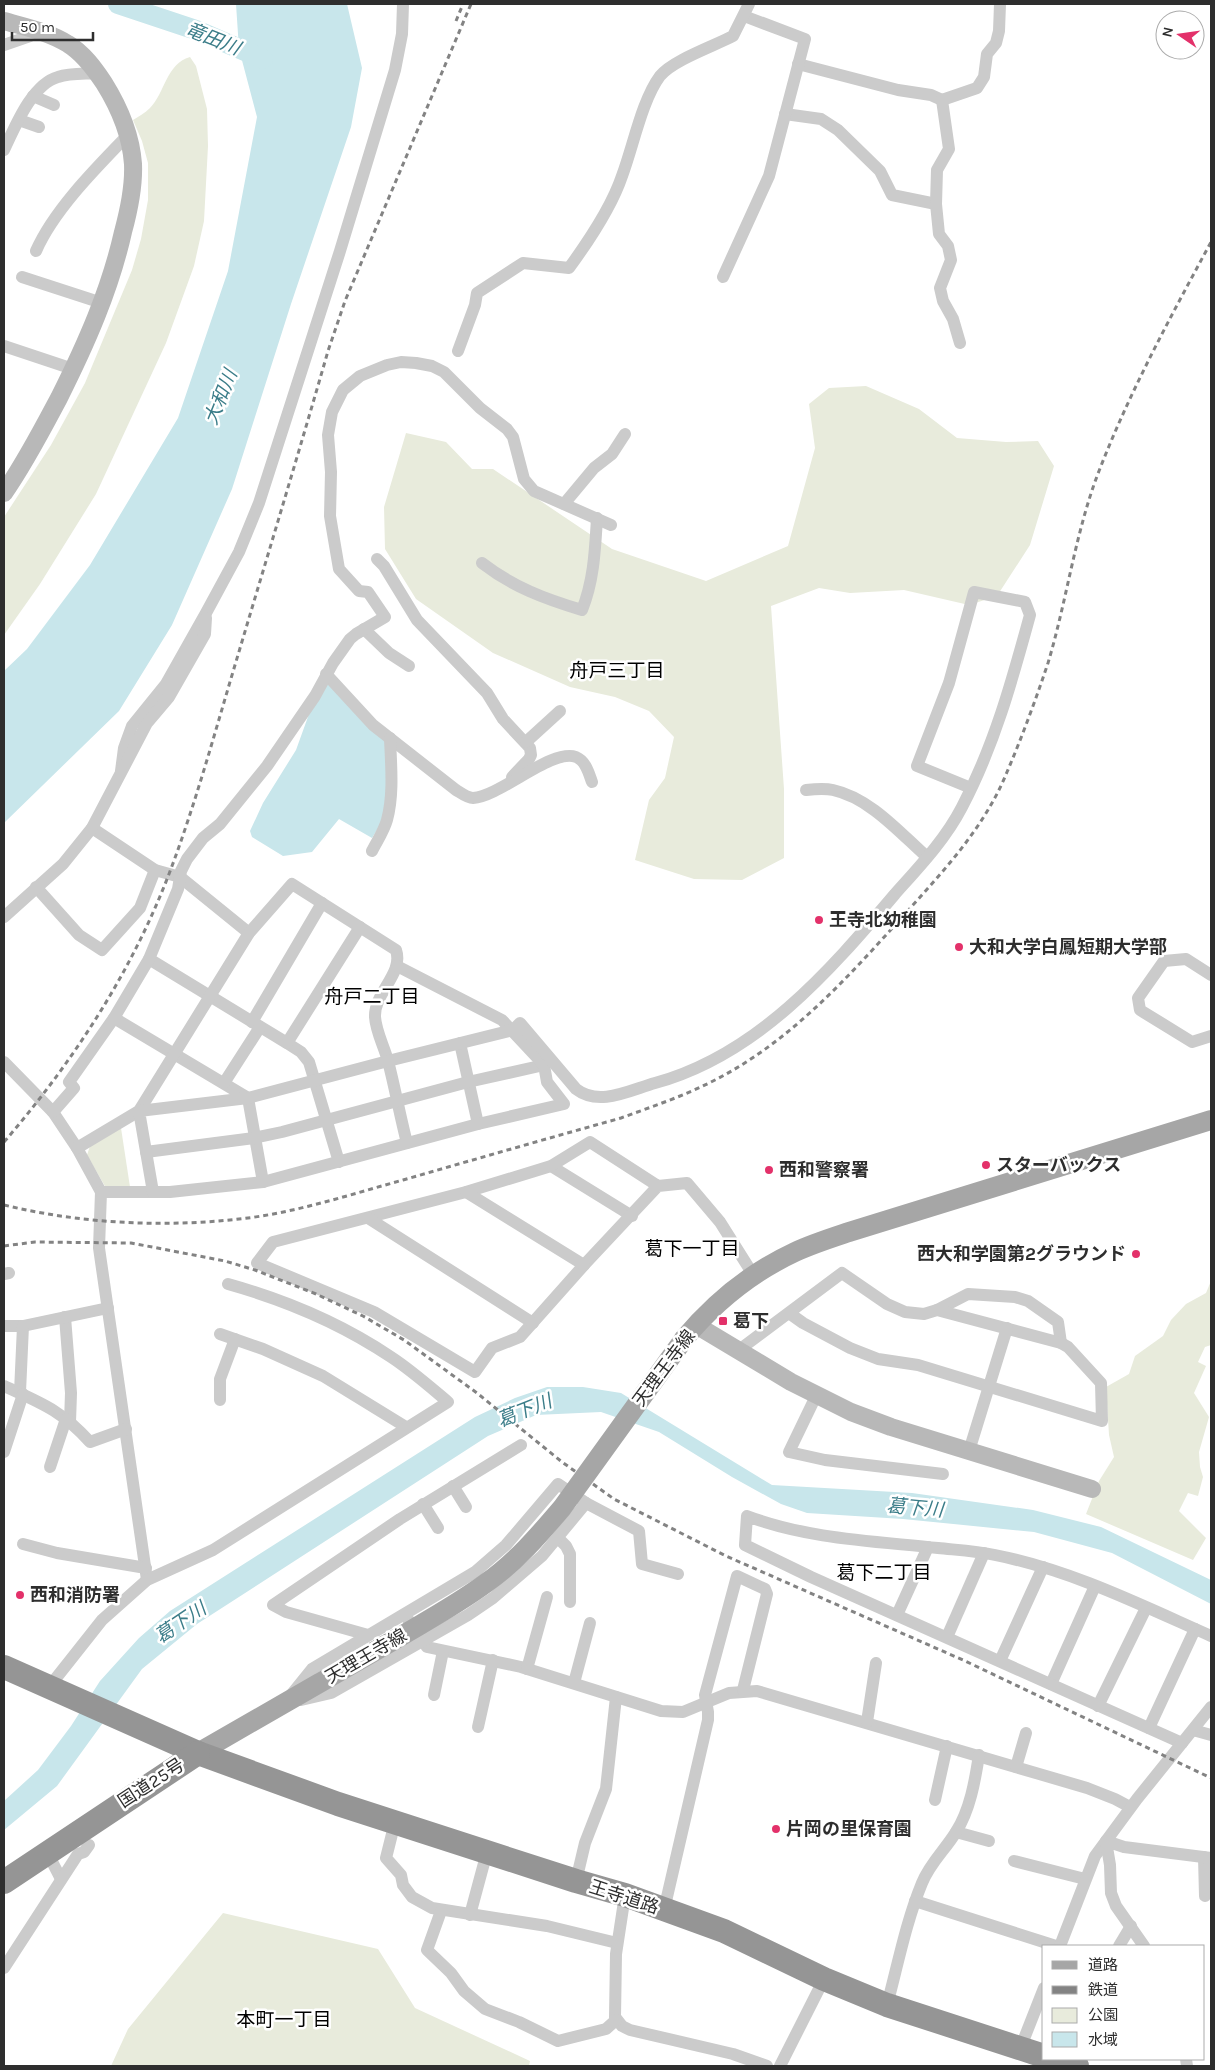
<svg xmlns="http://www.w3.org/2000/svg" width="1215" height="2070" viewBox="0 0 1215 2070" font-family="Karla,'Noto Sans JP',sans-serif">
  <rect width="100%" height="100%" fill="#fff"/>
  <g fill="#e8ebdc">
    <path d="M190,57L196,66L207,109L208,146L204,221L194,266L166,343L96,494L40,584L4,635V517L51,445L85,383L132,270L141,239L148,200V163L142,141L133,120C139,116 145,113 150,108C165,93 166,64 190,57Z"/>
    <path d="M866,386L919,409L957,438L1006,442L1038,441L1054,466L1030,545L997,596L969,605L904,590L850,593L819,588L771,606L784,789V858L742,880L694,879L635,860L649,800L665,778L674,737L649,711L615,697L570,687L493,653L416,599L385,549L384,507L406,433L446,442L472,469H493L612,549L706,581L788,546L815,448L809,404L829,388Z"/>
    <path d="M121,1128L130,1187L106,1188L87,1155L90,1146Z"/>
    <path d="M1211,1281V1345L1205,1347L1198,1362L1206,1366L1194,1393L1209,1417L1199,1452L1200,1467L1203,1477L1198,1496L1188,1493L1179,1511L1206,1538L1193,1560L1086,1514L1099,1481L1114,1457L1109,1435L1106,1387L1129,1374L1135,1356L1163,1336L1171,1320L1186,1304L1206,1293Z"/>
    <path d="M223,1913L378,1949L415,2008L530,2061L529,2066H111L128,2029Z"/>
  </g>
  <g fill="#c8e6eb">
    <path d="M236,4H347L362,68L351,127L291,304L232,489L172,625L119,711L4,823V671L27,649L90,565L178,418L228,271L257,117L239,49Z"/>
    <path d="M326,684H330L385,741L388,783L383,820L372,838L339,819L312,852L283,856L252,837L250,831L263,803L296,750L309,714Z"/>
    <path d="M547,1387H583L621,1393L772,1485L912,1493L1033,1510L1101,1527L1211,1580V1604L1112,1553L1034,1532L903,1519L807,1513L781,1504L732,1477L659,1432L601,1412L536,1415L488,1436L197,1624L142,1669L57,1786L4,1830V1801L38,1770L71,1726L100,1681L139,1638L170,1611L475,1417L515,1398Z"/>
  </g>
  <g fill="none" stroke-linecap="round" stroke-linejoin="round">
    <path stroke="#c8e6eb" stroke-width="20" d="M118,4L196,30L263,59"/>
    <g stroke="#cbcbcb" stroke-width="12">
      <path d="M4,45L30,36"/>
      <path d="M798,64L898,90L931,95L942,100"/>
      <path d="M33,96L54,105"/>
      <path d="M785,114L821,119L838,130L880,171L892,195L936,204"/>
      <path d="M19,120L39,127"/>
      <path d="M4,150C15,127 32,84 58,77C70,73 85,74 97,73"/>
      <path d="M36,251C54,210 96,168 127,136"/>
      <path d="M22,277L102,303"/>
      <path d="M723,277L769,176L805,39L744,16"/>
      <path d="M960,343L953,319L943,301L940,288L951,260L948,246L939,234L936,204L937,170L949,149L942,100L977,88L984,77L987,54L996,43L999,31L1000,4"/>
      <path d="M4,346L73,369"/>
      <path d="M458,351L475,305L477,293L523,263L569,268C588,242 612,206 622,176C633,147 642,100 660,76C673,60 714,46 733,36L749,4"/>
      <path d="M564,504L594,468L612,454L625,434"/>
      <path d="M377,559L384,566L417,620L487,693L503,719L530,748L531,755L529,759L512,777"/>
      <path d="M482,563C513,587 545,599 582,610C594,580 595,550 597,518"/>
      <path d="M364,629L389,653L409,666"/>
      <path d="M326,674L373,725L456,790C461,793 467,798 473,798C501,796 552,748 576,757C586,761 589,774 592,782"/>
      <path d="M526,742L560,711"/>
      <path d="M121,771L124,748L132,726L166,684L206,613L239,552L259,503L340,251L395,70L402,34L403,4"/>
      <path d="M806,790C815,789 824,788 833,790C870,798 900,833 927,857"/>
      <path d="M92,828L155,870L180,877L249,933"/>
      <path d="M372,851C377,841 384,831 387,820C394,794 391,765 390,738"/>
      <path d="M36,887L79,935L102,950L140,908L155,870"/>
      <path d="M4,917L63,864L92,828L147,723L169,697L205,634L206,618"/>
      <path d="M149,959L287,1043L301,1052L309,1062L339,1162"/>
      <path d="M1211,975L1186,959L1164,961L1138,998L1140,1010L1192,1042L1211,1036"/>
      <path d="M114,1018L248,1098L263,1182"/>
      <path d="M252,1022L322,903"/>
      <path d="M287,1043L360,927"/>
      <path d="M460,1043L478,1124"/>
      <path d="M4,1062L53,1112L77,1148L101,1192L99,1248L147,1580"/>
      <path d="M224,1083L260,1027"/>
      <path d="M53,1112L74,1088L69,1082L114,1018L149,959L178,889L181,871L187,859L203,838L220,824L267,766L315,696L333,663L350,639L356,634L385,617L368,592L359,591L339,569L330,516L331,472L328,435L332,412L343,390L360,376L387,365L401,362L416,363L432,366L444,372L480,408L507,429L513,437L524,479L534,491L611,525"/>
      <path d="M77,1148L139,1111L249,933L292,884L396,950C404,974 374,992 375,1017C376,1032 384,1046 388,1061C395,1088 400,1116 407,1143"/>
      <path d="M146,1152L254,1138L282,1132L468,1082L544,1065"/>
      <path d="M551,1166L632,1216"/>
      <path d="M658,1186L584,1265L520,1337L492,1348L475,1372L374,1312L257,1263L273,1242L466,1192L551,1166L590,1142L658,1186L687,1183L720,1222L754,1276"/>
      <path d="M101,1192H170L263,1182L478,1124L564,1104L547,1082L544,1065L502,1020L397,966"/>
      <path d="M153,1192L139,1111L248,1098L388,1061L513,1030L520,1023L576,1089C599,1107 630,1090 655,1083C757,1055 829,972 895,894C919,867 945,840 962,807C994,746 1012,681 1030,615L1025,602L974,592L949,683L917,766L971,788"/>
      <path d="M466,1192L584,1265"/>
      <path d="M368,1218L533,1323"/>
      <path d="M4,1274L9,1273"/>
      <path d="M937,1310L968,1294L1015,1297L1028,1301L1058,1322L1061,1343"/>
      <path d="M65,1317L71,1393L70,1422"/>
      <path d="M4,1326H23L108,1308"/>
      <path d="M220,1334L263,1349L323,1376L406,1427"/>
      <path d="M739,1350L842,1273L887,1304L905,1312L924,1314L937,1310L1061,1343L1068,1347L1101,1383L1102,1421L918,1365L878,1359L850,1348L803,1323L789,1313"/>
      <path d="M4,1386C41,1403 61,1410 90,1442L126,1429"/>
      <path d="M20,1392L23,1326"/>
      <path d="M816,1396L789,1452L825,1460L943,1474"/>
      <path d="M220,1400V1379L235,1339"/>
      <path d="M969,1451L1007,1328"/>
      <path d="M4,1452L23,1394"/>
      <path d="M50,1467L66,1419"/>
      <path d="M453,1486L466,1507"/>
      <path d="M423,1504L438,1528"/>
      <path d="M558,1538L566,1546L570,1554V1602"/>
      <path d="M23,1544L57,1553L146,1568"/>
      <path d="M405,1615L427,1647L521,1667L661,1711L683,1712L729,1693L757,1691L1087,1788L1115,1799L1130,1807"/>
      <path d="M897,1615L928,1547"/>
      <path d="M368,1635L286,1612L273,1605L400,1519L521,1445"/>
      <path d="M947,1637L984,1553"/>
      <path d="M1000,1661L1043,1567"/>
      <path d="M527,1669L547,1597"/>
      <path d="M574,1683L590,1623"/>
      <path d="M1051,1684L1095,1586"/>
      <path d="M49,1687L102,1620L147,1580L213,1550L448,1402C429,1386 411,1370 391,1357C342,1324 285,1300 228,1284"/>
      <path d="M291,1695L312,1669L475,1572L506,1545L558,1484L586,1503L639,1531L642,1564L678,1574"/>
      <path d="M434,1695L443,1651"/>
      <path d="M301,1700L331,1693L468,1615L493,1598L542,1556L586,1503"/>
      <path d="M1098,1706L1146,1608"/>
      <path d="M867,1722L876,1663"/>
      <path d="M478,1727L493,1660"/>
      <path d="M1149,1728L1195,1629"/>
      <path d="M1193,1730L1211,1735"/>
      <path d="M1182,1743L811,1577L745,1545L747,1516C808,1539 873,1541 938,1548C957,1550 976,1551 995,1555C1071,1570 1141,1605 1211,1636"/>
      <path d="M1016,1767L1026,1733"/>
      <path d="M935,1800L947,1746"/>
      <path d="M395,1822L386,1858L401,1875L403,1885L412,1897L432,1908L547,1926L617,1943"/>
      <path d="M956,1832L989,1841"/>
      <path d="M47,1852L61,1879"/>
      <path d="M1204,1857L1205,1896"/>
      <path d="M1014,1861L1085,1879"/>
      <path d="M576,1881L585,1843L606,1789L616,1697"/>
      <path d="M625,1895L616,1954L615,2017L622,2026L630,2030L733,2054L767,2066"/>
      <path d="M915,1901L1056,1946"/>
      <path d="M664,1910L708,1720V1712L705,1695L737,1576L765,1589L767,1594L743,1690"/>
      <path d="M441,1911L427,1950L451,1973L464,1991L485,2009L519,2022L558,2041L606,2029L616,2020"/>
      <path d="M470,1915L487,1852"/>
      <path d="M1060,1946L1095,1856L1137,1799L1211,1707"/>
      <path d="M1119,1946L1131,1926"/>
      <path d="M1144,1946L1116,1906L1111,1893L1110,1865L1106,1841L1124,1847L1211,1858"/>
      <path d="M4,1968L78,1854L84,1852L89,1845"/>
      <path d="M887,2005C898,1964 906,1922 922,1883C930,1863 945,1850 956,1832C970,1810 975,1781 979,1755"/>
      <path d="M1020,2049L1044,1988"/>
      <path d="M1186,2059L1187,2066"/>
      <path d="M780,2066L824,1979"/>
    </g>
    <g stroke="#b8b8b8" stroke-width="18">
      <path d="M4,21C25,27 49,32 68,44C83,53 94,68 104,83C119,107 131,136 133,164C134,187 129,210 123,232C110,290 86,344 59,398C42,430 25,463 4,493"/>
      <path d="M696,1325L791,1382L851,1412L891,1427L1092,1489"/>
    </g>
    <g stroke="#a6a6a6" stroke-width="20">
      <path d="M684,1339C714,1303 752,1272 795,1252C812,1244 831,1238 849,1232L1211,1120"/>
      <path d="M198,1753L401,1636"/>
    </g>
    <g stroke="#959595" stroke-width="24">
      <path d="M4,1667L198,1753L338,1804L576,1881L625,1895L724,1931L824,1979L887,2005L1044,2056"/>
      <path d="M4,1882L198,1753"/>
      <path d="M1052,2059L1077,2066"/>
    </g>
    <g stroke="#838383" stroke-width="3" stroke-dasharray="5 4" stroke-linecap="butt">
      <path d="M456,21L463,4"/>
      <path d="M4,1142C73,1062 131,973 169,874C196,803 216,728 238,655C268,554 299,452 328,351L345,301L471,4"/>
      <path d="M4,1205C83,1224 167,1228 248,1218C301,1211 352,1194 403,1180C476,1159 549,1138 621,1118C651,1107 681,1097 709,1083C791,1043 852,973 912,906C949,865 986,824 1007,772C1022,737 1036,699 1048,663C1067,600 1075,533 1099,471C1130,391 1171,316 1211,242"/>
      <path d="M4,1246L35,1242L131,1243L225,1261L255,1270L316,1294L363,1316L404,1340L477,1393L562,1462L614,1499L726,1556L963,1660L1211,1778"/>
    </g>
    <path stroke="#a6a6a6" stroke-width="20" d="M401,1636C430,1619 459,1603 486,1583C515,1563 539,1535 562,1508L684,1339"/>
  </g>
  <g fill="#e3316a" stroke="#fff" stroke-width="2">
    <circle cx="819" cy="920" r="5"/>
    <circle cx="959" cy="947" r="5"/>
    <circle cx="986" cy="1165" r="5"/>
    <circle cx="769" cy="1170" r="5"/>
    <circle cx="1136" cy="1254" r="5"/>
    <rect x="718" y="1316" width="10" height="10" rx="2.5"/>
    <circle cx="20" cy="1595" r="5"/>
    <circle cx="776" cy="1829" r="5"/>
  </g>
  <g text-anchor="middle" stroke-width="5" stroke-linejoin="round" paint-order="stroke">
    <g font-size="18" font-weight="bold" fill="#2e2e2e" stroke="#fff" text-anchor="start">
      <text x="829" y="926">王寺北幼稚園</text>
      <text x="969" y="953">大和大学白鳳短期大学部</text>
      <text x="996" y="1171">スターバックス</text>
      <text x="779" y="1176">西和警察署</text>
      <text x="1126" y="1260" text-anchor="end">西大和学園第2グラウンド</text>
      <text x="733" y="1327">葛下</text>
      <text x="30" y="1601">西和消防署</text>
      <text x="786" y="1835">片岡の里保育園</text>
    </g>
    <g font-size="18" fill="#2e2e2e" stroke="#fff">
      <text transform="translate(664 1368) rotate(-53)" y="6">天理王寺線</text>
      <text transform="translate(366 1656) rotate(-30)" y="6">天理王寺線</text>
      <text transform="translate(151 1783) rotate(-33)" y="6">国道25号</text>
      <text transform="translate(624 1897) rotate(18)" y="6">王寺道路</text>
    </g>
    <g font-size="19" font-style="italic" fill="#3b7d89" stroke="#fff">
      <text transform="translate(213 38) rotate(22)" y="7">竜田川</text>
      <text transform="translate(220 397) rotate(-68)" y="7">大和川</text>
      <text transform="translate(524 1410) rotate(-22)" y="7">葛下川</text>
      <text transform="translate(915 1507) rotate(5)" y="7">葛下川</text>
      <text transform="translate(180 1622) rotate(-34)" y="7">葛下川</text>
    </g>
    <g font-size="19" fill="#000" stroke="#fff">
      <text x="617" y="677">舟戸三丁目</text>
      <text x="372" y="1003">舟戸二丁目</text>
      <text x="692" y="1255">葛下一丁目</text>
      <text x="884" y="1579">葛下二丁目</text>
      <text x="284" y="2026">本町一丁目</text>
    </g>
  </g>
  <rect width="1215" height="2070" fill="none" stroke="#2e2e2e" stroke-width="10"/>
  <rect x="1042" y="1945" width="162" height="115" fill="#ffffff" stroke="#ababab"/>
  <rect x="1052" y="1961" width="25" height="8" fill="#a6a6a6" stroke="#ababab"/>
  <text x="1088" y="1970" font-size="15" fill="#2e2e2e">道路</text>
  <rect x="1052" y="1986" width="25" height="8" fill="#838383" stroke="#ababab"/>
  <text x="1088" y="1995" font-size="15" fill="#2e2e2e">鉄道</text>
  <rect x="1052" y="2008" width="25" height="15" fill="#e8ebdc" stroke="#ababab"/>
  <text x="1088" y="2020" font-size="15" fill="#2e2e2e">公園</text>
  <rect x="1052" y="2032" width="25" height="15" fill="#c8e6eb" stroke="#ababab"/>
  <text x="1088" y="2045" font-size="15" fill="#2e2e2e">水域</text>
  <g transform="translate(1180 35) rotate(283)"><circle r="24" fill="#ffffff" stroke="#ababab"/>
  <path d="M0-4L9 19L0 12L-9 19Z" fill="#e3316a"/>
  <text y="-8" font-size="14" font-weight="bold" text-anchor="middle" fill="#2e2e2e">N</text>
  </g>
  <path d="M12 32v8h81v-8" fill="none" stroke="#2e2e2e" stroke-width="2.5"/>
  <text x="20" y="32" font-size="15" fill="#2e2e2e" stroke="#ffffff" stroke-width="4" paint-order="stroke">50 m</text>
</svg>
